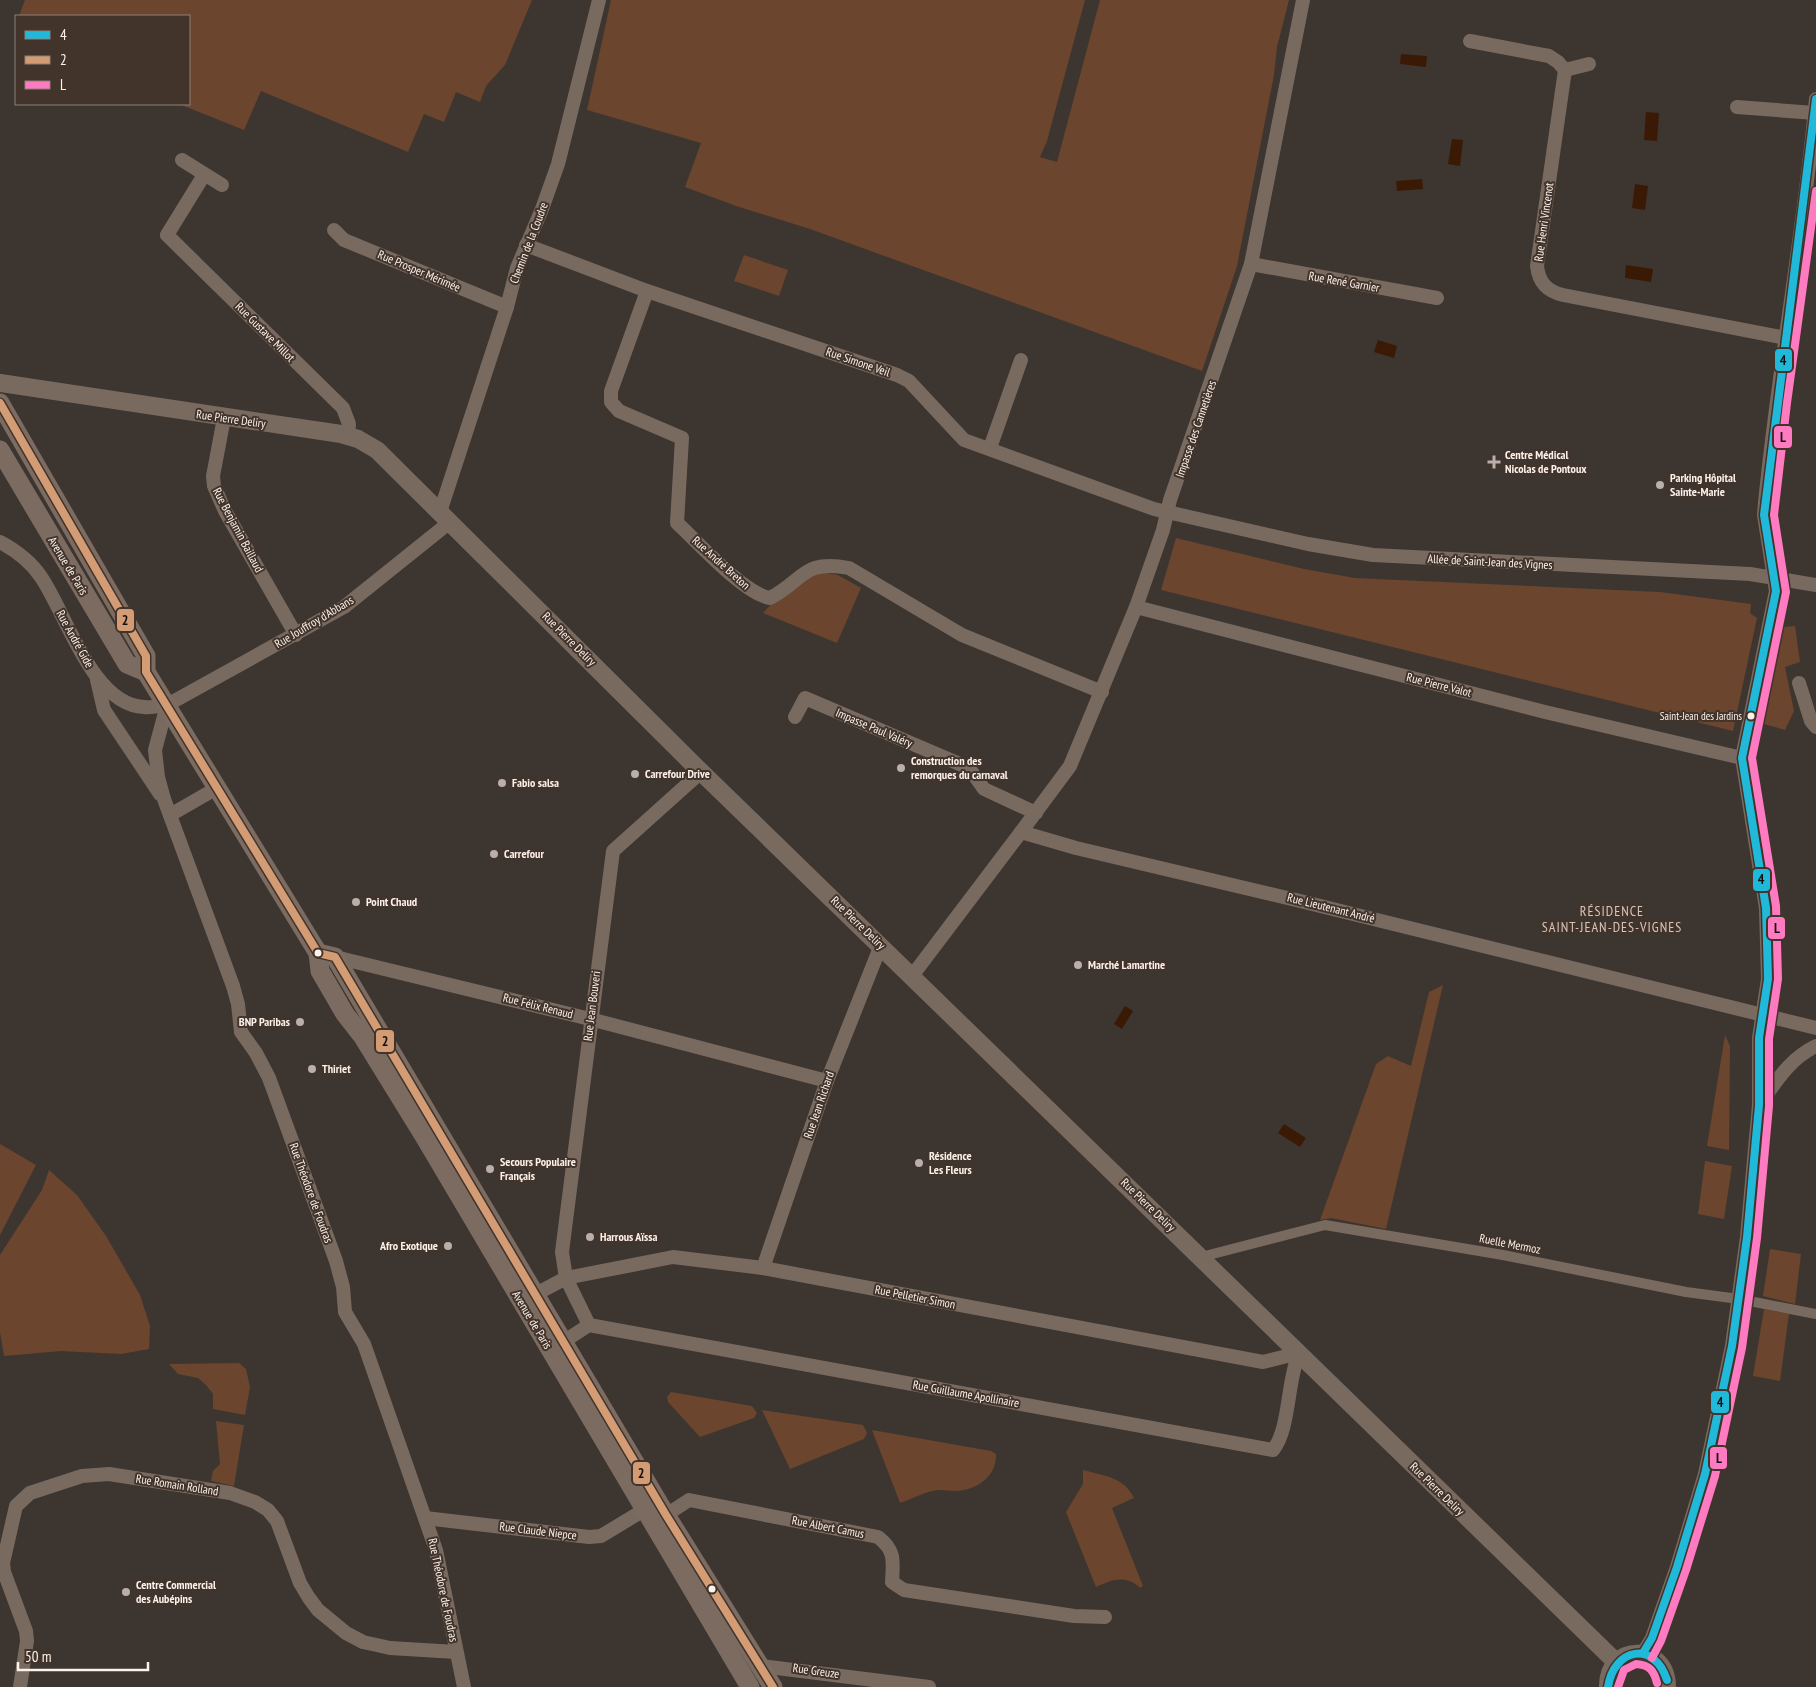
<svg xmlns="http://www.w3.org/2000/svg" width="1816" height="1687" viewBox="0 0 1816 1687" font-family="'PT Sans Narrow',sans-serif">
  <rect width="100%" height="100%" fill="#3d3530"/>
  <g fill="#6b452d">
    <path d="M25,0H532L505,65L486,86L480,102L456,92L444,122L424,114L408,152L261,91L244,130L179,104H189V16H19Z"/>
    <path d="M611,0H1085L1047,141L1040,157L1057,162L1100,0H1289L1277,47L1274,75L1237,266L1202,371L810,229L736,206L685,187L701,143L587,110Z"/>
    <path d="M744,255L788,270L779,296L734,281Z"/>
    <path d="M1176,538L1304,569L1355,578L1660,592L1751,604L1750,613L1757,618L1733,731L1161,590Z"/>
    <path d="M821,572L838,575L861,588L837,643L763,613L791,583Z"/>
    <path d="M1795,626L1800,662L1785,667L1794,711L1785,730L1764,724L1784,627Z"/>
    <path d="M1443,985L1386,1229L1331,1218L1320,1220L1376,1064L1388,1056L1411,1066L1429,992Z"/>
    <path d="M1725,1035L1730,1046L1729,1150L1707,1146Z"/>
    <path d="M0,1144L36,1165L0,1235Z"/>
    <path d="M1705,1161L1732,1166L1724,1219L1698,1214Z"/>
    <path d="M49,1170L77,1195L106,1236L140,1295L150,1326L149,1349L121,1354L61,1351L4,1356L0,1332V1255L42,1190Z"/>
    <path d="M1770,1249L1801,1254L1795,1304L1763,1296Z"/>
    <path d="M1764,1309L1789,1314L1780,1381L1753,1376Z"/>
    <path d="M239,1363L246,1369L250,1387L245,1415L213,1409V1394L206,1385L198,1378L178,1374L169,1364Z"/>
    <path d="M671,1392L752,1406L757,1413L754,1418L700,1437L668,1402L667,1397Z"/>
    <path d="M762,1410L863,1425L867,1433L864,1439L790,1469Z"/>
    <path d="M216,1421L244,1425L234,1486L211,1481L213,1471L220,1464Z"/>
    <path d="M872,1430L991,1451L996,1454C997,1476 978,1489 958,1491C951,1491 944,1490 938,1490C926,1491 912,1499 900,1503Z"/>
    <path d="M1083,1470C1105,1476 1124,1477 1134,1498L1112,1508L1143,1586L1140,1588C1126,1574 1111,1580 1096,1587L1066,1512L1083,1484Z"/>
  </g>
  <g fill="#3a1a04">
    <path d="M1401,54L1427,56L1426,67L1400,64Z"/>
    <path d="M1646,112L1659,113L1657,141L1644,140Z"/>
    <path d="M1452,139L1463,140L1460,166L1448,164Z"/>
    <path d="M1422,179L1423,189L1397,191L1396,181Z"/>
    <path d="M1635,184L1648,186L1645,210L1632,208Z"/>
    <path d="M1626,265L1653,269L1651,282L1625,278Z"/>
    <path d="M1378,340L1397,346L1394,358L1374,352Z"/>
    <path d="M1125,1006L1133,1011L1122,1029L1114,1024Z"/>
    <path d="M1284,1124L1306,1138L1300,1147L1278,1133Z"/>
  </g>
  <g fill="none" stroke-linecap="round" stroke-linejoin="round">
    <path stroke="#796a60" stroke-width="10" d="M1201,1257L1325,1225L1503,1255L1686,1292L1739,1299L1816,1314"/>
    <g stroke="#796a60" stroke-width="14">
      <path d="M1470,41L1549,56L1558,62L1565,70L1537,266C1539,283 1547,291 1563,295L1786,338"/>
      <path d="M1565,70L1589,64"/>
      <path d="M1737,107L1815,113"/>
      <path d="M182,160L222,185"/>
      <path d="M204,175L167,235L343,408L349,424L348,435"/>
      <path d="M334,230L344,240L507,307"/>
      <path d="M526,245L647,291L897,375L909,381L964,440L1154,509L1308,544L1373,555L1750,574L1816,585"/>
      <path d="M1251,264L1437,298"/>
      <path d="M647,291L611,391V402L619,411L682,438L677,523C698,542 744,594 770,598C804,580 803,559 849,568L962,635L1102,692"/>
      <path d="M224,418L213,476L214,486L225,511L296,635"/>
      <path d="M990,448L1021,360"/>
      <path d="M440,512L507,307L517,268L542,209L558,164L599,0"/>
      <path d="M0,542C15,550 31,562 41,577C66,613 92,705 144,707C151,708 159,706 167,705L344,607L450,522"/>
      <path d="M1136,607L1545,712L1742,758"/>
      <path d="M97,680L104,710L160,794"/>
      <path d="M1799,683L1811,721L1816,727"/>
      <path d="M167,705L155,750L158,777L164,799L233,986L238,1004L241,1032L256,1053L269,1078L336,1261L343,1287L345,1312L364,1344L370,1361L436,1550L464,1687"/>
      <path d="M795,717L805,698L969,768L984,789L1036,813"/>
      <path d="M170,815L217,788"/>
      <path d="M1021,832L1070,766L1136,607L1163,530L1170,500L1251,264L1303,0"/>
      <path d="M335,957L590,1019L827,1081"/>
      <path d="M912,976L1021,832L1076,848L1296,900L1816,1028"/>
      <path d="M1759,1105C1776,1082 1789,1059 1816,1046"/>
      <path d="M763,1268L827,1081L881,945"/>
      <path d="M534,1295L566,1278L673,1257L763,1268L1263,1362L1299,1353"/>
      <path d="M589,1325L566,1278L562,1252L613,851L701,772"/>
      <path d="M563,1342L589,1325L1273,1450C1290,1429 1287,1381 1299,1353"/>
      <path d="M666,1515L689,1500L878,1537C896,1551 893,1561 892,1582L904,1590L1074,1616L1105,1617"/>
      <path d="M425,1518L589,1537L601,1536L644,1510"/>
      <path d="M1643,1653L1652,1638L1677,1567L1705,1474L1732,1346L1747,1237L1759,1105V1038L1768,979L1766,908L1742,758L1776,591L1764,515L1765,503C1778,368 1804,234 1816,99"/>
      <path d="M761,1666L929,1687"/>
      <path d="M20,1687L27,1641L26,1631L4,1572L3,1563L16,1506L30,1493L82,1476L109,1474L230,1493L255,1502L268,1510L277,1521L300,1583L309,1598L318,1610L346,1633L363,1642L390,1648L456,1652"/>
    </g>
    <g stroke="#796a60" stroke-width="18">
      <path d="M0,383L341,434L358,439L377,450L692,763L1616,1662"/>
      <path d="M1608,1687C1607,1643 1667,1642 1667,1687"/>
    </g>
    <g stroke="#7c6b61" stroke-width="19">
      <path d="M0,403L146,656V672"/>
      <path d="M0,450L127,664L146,672L318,953L320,971L345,1014L363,1037L424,1136L750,1687"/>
      <path d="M318,953L335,957L666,1515L773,1687"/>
    </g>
    <defs>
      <g id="bus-1">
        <path d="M1643,1653L1652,1638L1677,1567L1705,1474L1732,1346L1747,1237L1759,1105V1038L1768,979L1766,908L1742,758L1776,591L1764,515L1816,99"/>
        <path d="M1608,1687C1614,1648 1654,1640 1667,1680"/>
      </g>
      <path id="bus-2" d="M0,403L146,656V672L318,953L335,957L666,1515L773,1687"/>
      <g id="bus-3">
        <path d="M1652,1658L1661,1641L1686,1570L1715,1476L1742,1348L1757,1238L1769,1106V1039L1778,979L1776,906L1752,758L1786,592L1774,515L1787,403L1816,191"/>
        <path d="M1618,1687L1624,1670L1636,1664C1650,1665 1654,1671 1657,1683"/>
      </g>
    </defs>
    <use href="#bus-1" stroke="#42342b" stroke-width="11"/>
    <use href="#bus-2" stroke="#42342b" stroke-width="11"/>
    <use href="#bus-3" stroke="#42342b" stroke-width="11"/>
    <use href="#bus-1" stroke="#20b9da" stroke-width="8"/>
    <use href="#bus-2" stroke="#d39c74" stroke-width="8"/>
    <use href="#bus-3" stroke="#fe7ac1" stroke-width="8"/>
  </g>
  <g fill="#b8b0aa" stroke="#42342b" stroke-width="2">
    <path d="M1491.5 454.5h5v5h5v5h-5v5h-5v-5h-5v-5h5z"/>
    <circle cx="1660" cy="485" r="5"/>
    <circle cx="901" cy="768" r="5"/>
    <circle cx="635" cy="774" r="5"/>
    <circle cx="502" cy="783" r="5"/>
    <circle cx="494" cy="854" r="5"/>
    <circle cx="356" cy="902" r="5"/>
    <circle cx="1078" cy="965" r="5"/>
    <circle cx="300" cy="1022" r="5"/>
    <circle cx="312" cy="1069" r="5"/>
    <circle cx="919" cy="1163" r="5"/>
    <circle cx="490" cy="1169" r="5"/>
    <circle cx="590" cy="1237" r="5"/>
    <circle cx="448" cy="1246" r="5"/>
    <circle cx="126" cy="1592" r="5"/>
  </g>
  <g fill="#fbf2ec" stroke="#42342b" stroke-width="2">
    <circle cx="1751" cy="716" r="4.5"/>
    <circle cx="318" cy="953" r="4.5"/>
    <circle cx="712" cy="1589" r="4.5"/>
  </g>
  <g text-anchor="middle" stroke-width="4" stroke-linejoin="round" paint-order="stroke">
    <g font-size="11" fill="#fbf2ec" stroke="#42342b" text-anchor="end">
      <text x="1742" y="720">Saint-Jean des Jardins</text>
    </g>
    <g font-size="12" fill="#fbf2ec" stroke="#42342b">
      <text transform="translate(1544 222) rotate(-82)" y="4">Rue Henri Vincenot</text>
      <text transform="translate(529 243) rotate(-69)" y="4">Chemin de la Coudre</text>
      <text transform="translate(419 271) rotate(23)" y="4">Rue Prosper Mérimée</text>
      <text transform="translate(1344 282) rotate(10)" y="4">Rue René Garnier</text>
      <text transform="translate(265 332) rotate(45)" y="4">Rue Gustave Millot</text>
      <text transform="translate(858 362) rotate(19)" y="4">Rue Simone Veil</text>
      <text transform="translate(231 419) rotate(8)" y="4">Rue Pierre Deliry</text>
      <text transform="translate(1196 429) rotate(-71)" y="4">Impasse des Cannetières</text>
      <text transform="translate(238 530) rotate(62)" y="4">Rue Benjamin Baillaud</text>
      <text transform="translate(1490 562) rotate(3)" y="4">Allée de Saint-Jean des Vignes</text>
      <text transform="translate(721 563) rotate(42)" y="4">Rue André Breton</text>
      <text transform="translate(68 566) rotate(59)" y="4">Avenue de Paris</text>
      <text transform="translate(314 622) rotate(-31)" y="4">Rue Jouffroy d'Abbans</text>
      <text transform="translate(75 639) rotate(61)" y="4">Rue André Gide</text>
      <text transform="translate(569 639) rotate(45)" y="4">Rue Pierre Deliry</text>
      <text transform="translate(1439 685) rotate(14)" y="4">Rue Pierre Valot</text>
      <text transform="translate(874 728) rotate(23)" y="4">Impasse Paul Valéry</text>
      <text transform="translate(1331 908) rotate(14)" y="4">Rue Lieutenant André</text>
      <text transform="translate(858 923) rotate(44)" y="4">Rue Pierre Deliry</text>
      <text transform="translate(538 1006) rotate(14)" y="4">Rue Félix Renaud</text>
      <text transform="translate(592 1006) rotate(-83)" y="4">Rue Jean Bouveri</text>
      <text transform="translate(819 1105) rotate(-71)" y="4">Rue Jean Richard</text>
      <text transform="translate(311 1193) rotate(70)" y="4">Rue Théodore de Foudras</text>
      <text transform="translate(1148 1205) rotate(44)" y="4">Rue Pierre Deliry</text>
      <text transform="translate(1510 1244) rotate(11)" y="4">Ruelle Mermoz</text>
      <text transform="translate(915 1297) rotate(11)" y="4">Rue Pelletier Simon</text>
      <text transform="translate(532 1320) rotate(59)" y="4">Avenue de Paris</text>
      <text transform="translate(966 1394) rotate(10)" y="4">Rue Guillaume Apollinaire</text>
      <text transform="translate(177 1485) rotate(9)" y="4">Rue Romain Rolland</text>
      <text transform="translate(1437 1489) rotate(44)" y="4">Rue Pierre Deliry</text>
      <text transform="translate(828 1527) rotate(11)" y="4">Rue Albert Camus</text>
      <text transform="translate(538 1531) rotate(7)" y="4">Rue Claude Niepce</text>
      <text transform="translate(443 1590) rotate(78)" y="4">Rue Théodore de Foudras</text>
      <text transform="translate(816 1671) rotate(8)" y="4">Rue Greuze</text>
    </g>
    <g font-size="12" font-weight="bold" fill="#fbf2ec" stroke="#42342b" text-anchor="start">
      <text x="1505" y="459">Centre Médical<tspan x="1505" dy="14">Nicolas de Pontoux</tspan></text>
      <text x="1670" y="482">Parking Hôpital<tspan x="1670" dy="14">Sainte-Marie</tspan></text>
      <text x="911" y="765">Construction des<tspan x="911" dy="14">remorques du carnaval</tspan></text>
      <text x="645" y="778">Carrefour Drive</text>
      <text x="512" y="787">Fabio salsa</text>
      <text x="504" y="858">Carrefour</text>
      <text x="366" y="906">Point Chaud</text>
      <text x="1088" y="969">Marché Lamartine</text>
      <text x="290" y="1026" text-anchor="end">BNP Paribas</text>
      <text x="322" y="1073">Thiriet</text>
      <text x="929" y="1160">Résidence<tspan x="929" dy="14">Les Fleurs</tspan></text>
      <text x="500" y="1166">Secours Populaire<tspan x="500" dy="14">Français</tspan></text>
      <text x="600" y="1241">Harrous Aïssa</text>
      <text x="438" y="1250" text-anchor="end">Afro Exotique</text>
      <text x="136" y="1589">Centre Commercial<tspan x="136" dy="14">des Aubépins</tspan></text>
    </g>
    <g font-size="14" letter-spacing="1" fill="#d6c5ba" stroke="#42342b">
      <text x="1612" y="916">RÉSIDENCE<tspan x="1612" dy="16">SAINT-JEAN-DES-VIGNES</tspan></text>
    </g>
  </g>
  <g stroke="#42342b" stroke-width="2">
    <rect x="1774" y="348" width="19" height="24" rx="5" fill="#20b9da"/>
    <rect x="1773" y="425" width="20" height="24" rx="5" fill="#fe7ac1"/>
    <rect x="116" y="608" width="19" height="24" rx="5" fill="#d39c74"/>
    <rect x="1752" y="868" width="19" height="24" rx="5" fill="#20b9da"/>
    <rect x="1767" y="916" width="19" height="24" rx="5" fill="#fe7ac1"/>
    <rect x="375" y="1029" width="20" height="24" rx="5" fill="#d39c74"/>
    <rect x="1710" y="1390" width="20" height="24" rx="5" fill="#20b9da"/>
    <rect x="1709" y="1446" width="19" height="24" rx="5" fill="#fe7ac1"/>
    <rect x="632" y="1461" width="19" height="24" rx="5" fill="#d39c74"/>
  </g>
  <g font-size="14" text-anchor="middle" font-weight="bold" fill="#111">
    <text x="1783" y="365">4</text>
    <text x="1783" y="442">L</text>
    <text x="125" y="625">2</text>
    <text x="1761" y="884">4</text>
    <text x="1777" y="933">L</text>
    <text x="385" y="1046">2</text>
    <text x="1720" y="1407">4</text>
    <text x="1719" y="1463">L</text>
    <text x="641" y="1478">2</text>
  </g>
  <rect x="15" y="15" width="175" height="90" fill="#42342b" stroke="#8c8078"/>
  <rect x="25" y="31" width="25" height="8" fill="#20b9da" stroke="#8c8078"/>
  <text x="60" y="40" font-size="15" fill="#fbf2ec">4</text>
  <rect x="25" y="56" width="25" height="8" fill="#d39c74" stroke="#8c8078"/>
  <text x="60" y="65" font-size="15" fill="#fbf2ec">2</text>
  <rect x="25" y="81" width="25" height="8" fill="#fe7ac1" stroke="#8c8078"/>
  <text x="60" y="90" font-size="15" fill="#fbf2ec">L</text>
  <path d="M18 1662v8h130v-8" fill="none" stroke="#fbf2ec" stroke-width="2.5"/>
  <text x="25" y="1662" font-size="15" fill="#fbf2ec" stroke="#42342b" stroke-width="4" paint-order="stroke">50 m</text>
</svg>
